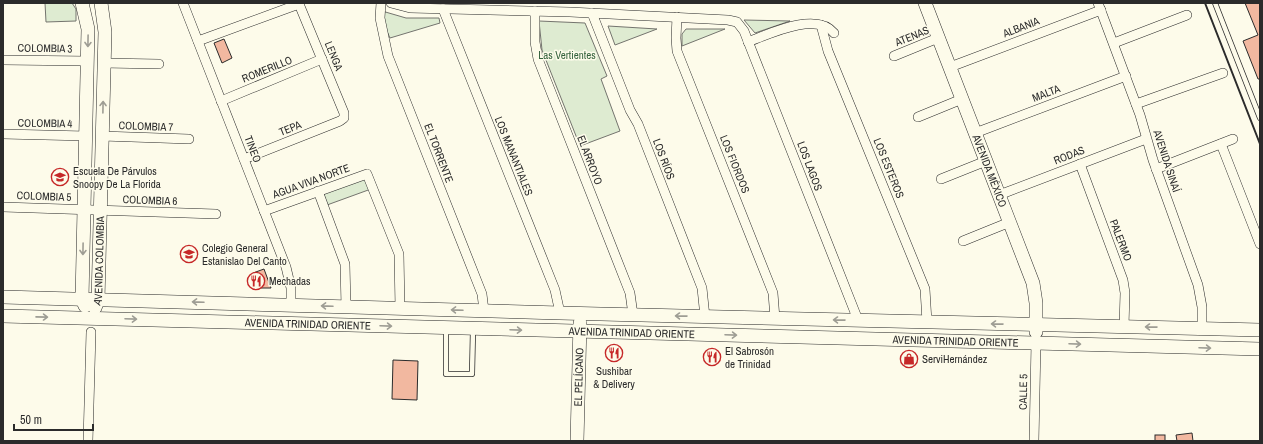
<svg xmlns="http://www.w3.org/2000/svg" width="1263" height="444" viewBox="0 0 1263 444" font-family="'Archivo Narrow',sans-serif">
  <rect width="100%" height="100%" fill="#fdfbea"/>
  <g fill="#deebd1" stroke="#74746e">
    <path d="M45,3H72L76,9V21L46,22Z"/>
    <path d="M382,11L406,18H439L440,23L390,38L384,25Z"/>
    <path d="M744,20L790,21L755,33Z"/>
    <path d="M539,21L585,23L607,76L601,79L620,131L580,146L542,50Z"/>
    <path d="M608,26L657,29L615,45Z"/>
    <path d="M686,29H725L682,46V34Z"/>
    <path d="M362,177L367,180L371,189L327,205L324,195L326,191Z"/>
  </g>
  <g fill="#f2b8a0" stroke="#2b2b2b">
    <path d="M1245,3H1260V79H1258L1243,41L1258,35Z"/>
    <path d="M224,39L232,58L222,63L214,43Z"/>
    <path d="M264,269L271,288H253V273Z"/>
    <path d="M393,360L418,361L417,400L392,399Z"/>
    <path d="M1192,433L1193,441H1177L1176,435Z"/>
    <rect x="1155" y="435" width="10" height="6"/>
  </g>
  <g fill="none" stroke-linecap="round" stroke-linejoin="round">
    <defs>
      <g id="lane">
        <path d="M1215,3L1260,118"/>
        <path d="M446,329V374H472L473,330"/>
      </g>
      <g id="street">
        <path d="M183,3L286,267L291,288V305"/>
        <path d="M381,3L380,18L388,56L482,294L484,311"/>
        <path d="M391,3L410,8L570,12L728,20L737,22L744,31L858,320"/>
        <path d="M1098,3L1140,115L1153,160L1198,285L1202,307V328"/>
        <path d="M443,9L555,290L560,313"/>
        <path d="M535,11V42L538,59L630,293L633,315"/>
        <path d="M592,13L630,110L638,124L702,288L705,317"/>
        <path d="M677,17L676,38L677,51L773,293L775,319"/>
        <path d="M821,25L828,51L925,289L927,322"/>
        <path d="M198,41L299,4L344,113V118L340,121L244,159"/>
        <path d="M748,42C769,34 816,11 834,33"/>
        <path d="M1114,43L1187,15"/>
        <path d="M894,56L938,38"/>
        <path d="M3,60L88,61"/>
        <path d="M104,63L159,64"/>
        <path d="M950,67L1101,10"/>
        <path d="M221,101L322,59"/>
        <path d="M1136,104L1223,73"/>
        <path d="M918,117L962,99"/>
        <path d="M975,133L1126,76"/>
        <path d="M3,134L86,136"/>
        <path d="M102,136L189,139"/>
        <path d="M1221,144L1260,244"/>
        <path d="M1080,164L1123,280L1125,293L1124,326"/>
        <path d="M1156,169L1233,139"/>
        <path d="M941,179L986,161"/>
        <path d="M318,191L345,264L346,307"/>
        <path d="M999,195L1146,139"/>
        <path d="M3,207L216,214"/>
        <path d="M264,211L367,174L399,254L400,308"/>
        <path d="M963,241L1010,222"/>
        <path d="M88,441L91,332"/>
        <path d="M1034,441L1036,343"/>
      </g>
      <g id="secondary">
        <path d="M82,3L88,29L82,299L85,306"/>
        <path id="s1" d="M925,3L1033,283L1036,303V332"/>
        <path d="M3,297L560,313L1260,330"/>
        <path id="s2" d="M95,308L98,300L105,32L101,3"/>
        <path id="s3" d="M3,316L1260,349"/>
        <path id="s4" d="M577,441L580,323"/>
      </g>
    </defs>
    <use href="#lane" stroke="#2b2b2b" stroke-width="6"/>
    <use href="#street" stroke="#2b2b2b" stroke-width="10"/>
    <use href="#secondary" stroke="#2b2b2b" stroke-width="14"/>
    <use href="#lane" stroke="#fdfbea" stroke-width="4.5"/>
    <use href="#street" stroke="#fdfbea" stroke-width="9"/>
    <use href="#secondary" stroke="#fdfbea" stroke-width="13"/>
    <path stroke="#2b2b2b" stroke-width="2" d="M1205,3L1260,144"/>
  </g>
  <defs><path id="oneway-shaft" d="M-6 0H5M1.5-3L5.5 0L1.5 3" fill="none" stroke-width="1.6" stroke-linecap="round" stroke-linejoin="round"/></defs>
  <g stroke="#9e9d94">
    <use href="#oneway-shaft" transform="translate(88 41) rotate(91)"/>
    <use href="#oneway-shaft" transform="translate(103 107) rotate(-89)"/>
    <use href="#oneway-shaft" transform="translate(83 249) rotate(91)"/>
    <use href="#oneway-shaft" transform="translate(198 302) rotate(-178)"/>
    <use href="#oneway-shaft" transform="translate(327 306) rotate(-178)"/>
    <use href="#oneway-shaft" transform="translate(457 310) rotate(-178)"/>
    <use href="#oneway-shaft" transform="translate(681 316) rotate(-179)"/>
    <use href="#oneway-shaft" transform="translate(42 317) rotate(1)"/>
    <use href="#oneway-shaft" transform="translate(131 319) rotate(2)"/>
    <use href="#oneway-shaft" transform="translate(839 320) rotate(-179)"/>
    <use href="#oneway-shaft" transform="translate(997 324) rotate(-179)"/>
    <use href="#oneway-shaft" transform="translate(386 326) rotate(2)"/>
    <use href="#oneway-shaft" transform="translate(1151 327) rotate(-179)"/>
    <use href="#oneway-shaft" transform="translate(516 330) rotate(2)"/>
    <use href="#oneway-shaft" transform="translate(731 335) rotate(2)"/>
    <use href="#oneway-shaft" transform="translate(1075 344) rotate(2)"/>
    <use href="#oneway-shaft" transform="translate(1205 348) rotate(2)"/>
  </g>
  <defs>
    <symbol id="school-ring" viewBox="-11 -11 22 22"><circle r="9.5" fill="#fdfbea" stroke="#c62828" stroke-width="1.5"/><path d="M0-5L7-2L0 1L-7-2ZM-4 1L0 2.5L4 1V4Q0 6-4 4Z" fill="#c62828"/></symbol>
    <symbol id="restaurant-ring" viewBox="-11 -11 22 22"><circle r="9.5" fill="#fdfbea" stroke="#c62828" stroke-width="1.5"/><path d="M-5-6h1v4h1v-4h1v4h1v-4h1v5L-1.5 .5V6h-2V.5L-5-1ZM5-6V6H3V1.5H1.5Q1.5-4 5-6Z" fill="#c62828"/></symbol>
    <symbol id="shop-ring" viewBox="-11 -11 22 22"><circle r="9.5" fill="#fdfbea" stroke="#c62828" stroke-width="1.5"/><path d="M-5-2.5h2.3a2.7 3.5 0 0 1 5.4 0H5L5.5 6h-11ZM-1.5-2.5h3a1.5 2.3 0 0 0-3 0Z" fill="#c62828"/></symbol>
  </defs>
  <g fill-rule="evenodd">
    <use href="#school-ring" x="50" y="167" width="20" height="20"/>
    <use href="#school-ring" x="179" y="244" width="20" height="20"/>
    <use href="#restaurant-ring" x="246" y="271" width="20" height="20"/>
    <use href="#restaurant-ring" x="604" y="343" width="20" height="20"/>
    <use href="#restaurant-ring" x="702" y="347" width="20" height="20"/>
    <use href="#shop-ring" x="899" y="349" width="20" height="20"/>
  </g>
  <g text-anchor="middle" stroke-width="3" stroke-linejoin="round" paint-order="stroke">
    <g font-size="11" fill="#2b2b2b" stroke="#fdfbea">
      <text transform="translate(1021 27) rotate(-21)" y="4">ALBANIA</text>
      <text transform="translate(912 36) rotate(-22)" y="4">ATENAS</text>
      <text transform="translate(45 48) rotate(1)" y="4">COLOMBIA 3</text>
      <text transform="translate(334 56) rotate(68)" y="4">LENGA</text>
      <text transform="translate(267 69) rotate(-22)" y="4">ROMERILLO</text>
      <text transform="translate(1046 93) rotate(-21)" y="4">MALTA</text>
      <text transform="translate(45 123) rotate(1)" y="4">COLOMBIA 4</text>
      <text transform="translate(146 126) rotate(2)" y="4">COLOMBIA 7</text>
      <text transform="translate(290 128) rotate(-22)" y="4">TEPA</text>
      <text transform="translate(253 149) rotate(69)" y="4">TINEO</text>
      <text transform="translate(439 153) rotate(69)" y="4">EL TORRENTE</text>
      <text transform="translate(1069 155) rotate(-21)" y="4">RODAS</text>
      <text transform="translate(514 156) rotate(68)" y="4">LOS MANANTIALES</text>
      <text transform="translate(664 159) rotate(69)" y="4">LOS RÍOS</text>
      <text transform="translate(590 160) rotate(69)" y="4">EL ARROYO</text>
      <text transform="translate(1167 161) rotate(72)" y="4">AVENIDA SINAÍ</text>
      <text transform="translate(735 164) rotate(68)" y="4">LOS FIORDOS</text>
      <text transform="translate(810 166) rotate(69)" y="4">LOS LAGOS</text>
      <text transform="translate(889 168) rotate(68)" y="4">LOS ESTEROS</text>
      <text dy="4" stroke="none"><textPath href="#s1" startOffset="180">AVENIDA MÉXICO</textPath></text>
      <text transform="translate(311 181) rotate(-20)" y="4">AGUA VIVA NORTE</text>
      <text transform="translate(44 196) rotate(2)" y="4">COLOMBIA 5</text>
      <text transform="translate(150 200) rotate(2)" y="4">COLOMBIA 6</text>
      <text transform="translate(1121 240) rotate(69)" y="4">PALERMO</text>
      <text dy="4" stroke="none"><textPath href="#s2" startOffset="48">AVENIDA COLOMBIA</textPath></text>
      <text dy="4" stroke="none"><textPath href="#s3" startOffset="305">AVENIDA TRINIDAD ORIENTE</textPath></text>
      <text dy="4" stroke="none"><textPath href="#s3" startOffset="629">AVENIDA TRINIDAD ORIENTE</textPath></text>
      <text dy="4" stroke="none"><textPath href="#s3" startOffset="953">AVENIDA TRINIDAD ORIENTE</textPath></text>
      <text dy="4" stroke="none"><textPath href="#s4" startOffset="64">EL PELÍCANO</textPath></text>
      <text transform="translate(1023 392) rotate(-89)" y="4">CALLE 5</text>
    </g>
    <g font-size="11" fill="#34623c" stroke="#fdfbea">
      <text x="567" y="59">Las Vertientes</text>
    </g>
    <g font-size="11" fill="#2b2b2b" stroke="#fdfbea" text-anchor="start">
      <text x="73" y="175">Escuela De Párvulos<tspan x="73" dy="13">Snoopy De La Florida</tspan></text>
      <text x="202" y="252">Colegio General<tspan x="202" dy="13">Estanislao Del Canto</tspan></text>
      <text x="269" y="285">Mechadas</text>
      <text x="725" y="355">El Sabrosón<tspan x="725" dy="13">de Trinidad</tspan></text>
      <text x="922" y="363">ServiHernández</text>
      <text x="614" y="375" text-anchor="middle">Sushibar<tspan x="614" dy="13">&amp; Delivery</tspan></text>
    </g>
  </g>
  <rect width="1263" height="444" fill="none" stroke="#2b2b2b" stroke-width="8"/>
  <path d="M14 424v6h79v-6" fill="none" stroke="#2b2b2b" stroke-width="2"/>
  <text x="20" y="424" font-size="12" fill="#2b2b2b" stroke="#fdfbea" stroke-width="3" paint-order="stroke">50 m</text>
</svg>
